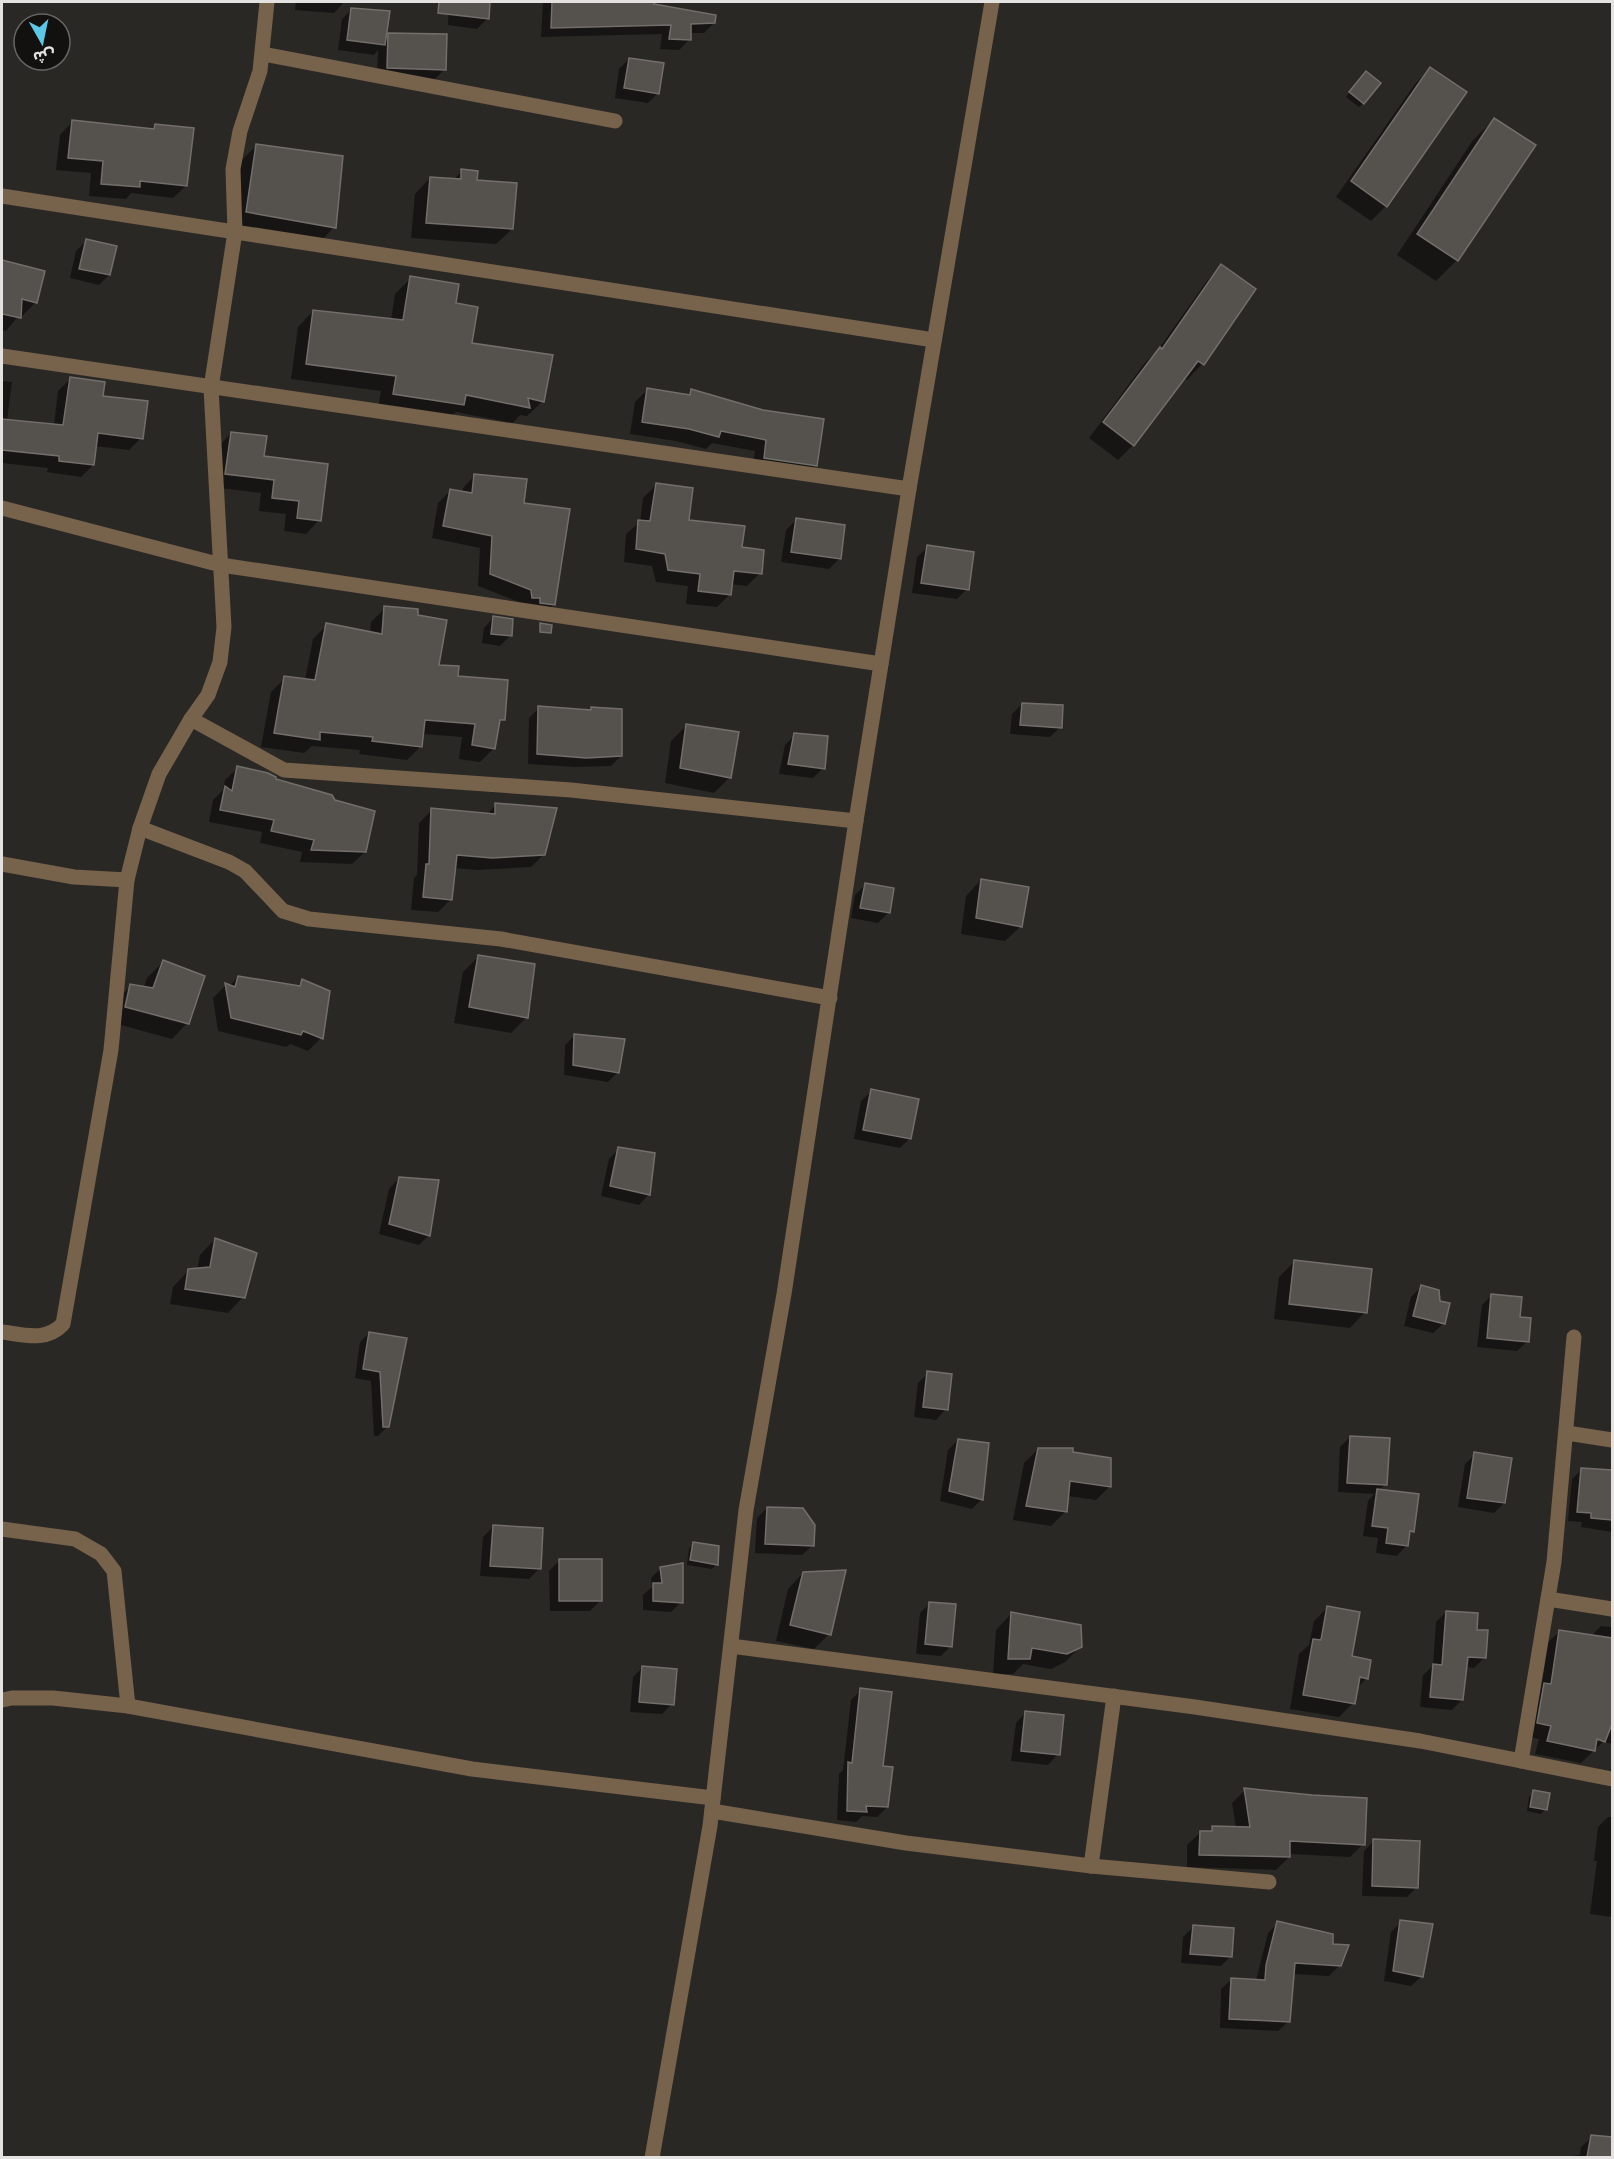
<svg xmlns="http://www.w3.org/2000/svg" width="1614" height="2159" viewBox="0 0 1614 2159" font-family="Inter,'Noto Sans Arabic',sans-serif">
  <rect width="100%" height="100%" fill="#2a2824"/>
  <g fill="#0007">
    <path d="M296,2H344L334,13L295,10Z"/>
    <path d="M449,2H489L487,19L477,29L448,25Z"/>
    <path d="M543,2H607L620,4V2H653V6L714,23L704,33H689V40L679,50L660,49L662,34L541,37Z"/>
    <path d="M352,9L385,38L389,34L445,69L435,79L377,77L378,50L374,55L338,50L342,19Z"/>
    <path d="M629,59L658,93L648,103L615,98L619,69Z"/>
    <path d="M1430,69L1386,206L1371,221L1336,197L1415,84Z"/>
    <path d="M1362,77L1363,103L1359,107L1346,97Z"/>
    <path d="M1494,120L1534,146L1457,260L1436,281L1397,255L1473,140Z"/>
    <path d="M72,122L150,130L155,126L186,186L173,198L131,193L126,199L89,196L91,173L56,170L60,135Z"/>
    <path d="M257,145L334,227L319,243L231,227L241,161Z"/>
    <path d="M462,171L476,182L512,229L496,244L411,238L415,194L430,178L453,180Z"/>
    <path d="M86,241L109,275L99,285L70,278L76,251Z"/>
    <path d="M2,262L43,272L36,302L22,316L19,315L6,331L2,330Z"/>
    <path d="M1221,266L1254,289L1202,364L1187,380L1184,378L1133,445L1118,460L1089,438L1144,364L1158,350L1206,282Z"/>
    <path d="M411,278L455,304L471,344L543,401L527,416L520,415L513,423L456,412L447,420L378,409L381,391L291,379L298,327L313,311L391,320L395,294Z"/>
    <path d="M70,379L102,397L141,438L129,450L95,446L93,465L81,477L47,472L48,468L2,463V381L12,382L7,421L54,426L58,391Z"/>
    <path d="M647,390L687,396L692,391L815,465L803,477L752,470L755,451L712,443L706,449L676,441L630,434L635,402Z"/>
    <path d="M231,433L262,457L319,520L306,534L284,531L286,514L259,511L261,493L213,487L218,447Z"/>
    <path d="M475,475L523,504L554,605L541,617L520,609L519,602L478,586L480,548L432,538L438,503L450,491L462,493L463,488Z"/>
    <path d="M656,485L687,522L741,549L760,573L747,586L731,584L730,594L717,607L686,604L688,586L656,582L652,566L624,562L626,534L640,522L643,498Z"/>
    <path d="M796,520L839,559L829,569L781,562L786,530Z"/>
    <path d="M928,547L967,589L957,599L912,593L917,557Z"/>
    <path d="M385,608L416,616L437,666L457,677L503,719L498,725L494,748L480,762L459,759L462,737L422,734L421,746L407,760L359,754L360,750L312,746L304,753L261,747L271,692L285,678L305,680L313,639L327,625L370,633L371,622Z"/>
    <path d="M494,617L510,636L500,646L482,643L484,628Z"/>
    <path d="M1022,704L1060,727L1050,737L1010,734L1012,714Z"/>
    <path d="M539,708L588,712L591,708L621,756L611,766L575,767L528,764L529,718Z"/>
    <path d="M686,726L730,777L714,793L665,783L671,741Z"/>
    <path d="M795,735L823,768L813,778L779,774L785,745Z"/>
    <path d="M238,768L365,852L352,864L300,862L302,852L260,843L262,832L209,822L213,800L223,790L225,780Z"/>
    <path d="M496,805L544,854L531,867L478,870L454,868L450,900L438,912L411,910L414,878L417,875L419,823L432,810L486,815Z"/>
    <path d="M981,880L1021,926L1005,941L961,934L966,896Z"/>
    <path d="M865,885L892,890L888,913L878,923L851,918L855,895Z"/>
    <path d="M478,957L527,1017L511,1033L454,1023L463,972Z"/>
    <path d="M163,962L187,1023L172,1039L110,1022L115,1001L131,986L144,988L147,978Z"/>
    <path d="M238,977L296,987L302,981L321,1038L308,1051L290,1044L286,1047L218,1031L213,998L226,985L229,986Z"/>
    <path d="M575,1035L618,1072L608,1082L564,1075L565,1045Z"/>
    <path d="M872,1091L910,1138L900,1148L854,1139L861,1101Z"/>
    <path d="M619,1149L649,1194L639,1205L601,1196L609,1159Z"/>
    <path d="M399,1178L429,1235L419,1245L379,1234L389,1189Z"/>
    <path d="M215,1239L243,1297L228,1313L170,1304L173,1287L188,1271L197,1270L200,1255Z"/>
    <path d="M1294,1262L1365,1312L1350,1328L1274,1319L1279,1277Z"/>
    <path d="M1421,1287L1444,1323L1433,1333L1404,1326L1411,1297Z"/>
    <path d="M1492,1295L1518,1318L1528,1341L1517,1351L1477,1347L1482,1305Z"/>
    <path d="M369,1333L406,1340L387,1427L378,1436H374L371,1381L355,1378L360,1342Z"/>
    <path d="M928,1373L946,1409L936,1420L914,1417L918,1383Z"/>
    <path d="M1350,1437L1385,1484L1379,1491L1412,1531L1408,1536L1407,1545L1397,1556L1376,1553L1378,1538L1363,1536L1368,1501L1374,1494L1338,1492L1340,1447Z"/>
    <path d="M958,1440L982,1499L972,1509L940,1501L948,1450Z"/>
    <path d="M1038,1449L1071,1453L1110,1486L1096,1500L1067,1496L1065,1512L1051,1526L1013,1520L1024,1463Z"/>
    <path d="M1475,1454L1504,1503L1494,1513L1458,1507L1465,1464Z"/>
    <path d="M1582,1469L1612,1478V1532L1581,1527L1582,1522L1568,1521L1572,1479Z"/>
    <path d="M767,1508L813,1545L802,1555L755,1553L757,1518Z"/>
    <path d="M493,1527L539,1569L529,1579L480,1576L483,1537Z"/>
    <path d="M694,1544L717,1564L712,1569L687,1565L689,1548Z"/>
    <path d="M559,1561L600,1601L590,1611H550L549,1571Z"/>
    <path d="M661,1568L681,1602L671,1612L643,1610V1595L652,1587L651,1578Z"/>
    <path d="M803,1573L829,1634L814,1649L776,1641L788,1589Z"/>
    <path d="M930,1603L951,1646L941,1656L916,1654L920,1613Z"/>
    <path d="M1328,1607L1351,1658L1367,1678L1357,1688L1353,1703L1339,1717L1290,1709L1299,1654L1309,1645L1314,1621Z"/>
    <path d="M1446,1612L1475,1631L1484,1658L1474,1668L1465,1667L1462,1700L1452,1710L1420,1707L1423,1675L1433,1666L1436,1622Z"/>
    <path d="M1011,1614L1081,1646L1065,1662L1051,1669L1023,1664L1013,1674H993L996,1630Z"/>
    <path d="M1601,1626L1612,1627V1744L1603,1742L1581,1763L1535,1754L1539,1739L1525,1736L1546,1644L1559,1632L1591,1636Z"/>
    <path d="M643,1667L672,1704L662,1714L630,1712L633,1677Z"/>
    <path d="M861,1690L881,1767L887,1807L877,1817L862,1816L856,1822L837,1820L839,1774L843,1770L851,1700Z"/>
    <path d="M1026,1712L1058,1754L1048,1765L1011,1761L1016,1723Z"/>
    <path d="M1245,1790L1363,1844L1350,1857L1289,1854V1857L1276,1870L1187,1867V1845L1200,1833H1208L1213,1828H1236L1232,1803Z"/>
    <path d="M1534,1792L1545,1809L1541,1814L1527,1811L1529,1797Z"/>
    <path d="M1608,1817H1612V1917L1590,1914L1597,1861H1594L1598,1827Z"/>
    <path d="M1374,1841L1417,1887L1407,1897L1362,1896L1364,1851Z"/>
    <path d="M1401,1922L1422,1976L1411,1986L1384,1981L1391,1932Z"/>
    <path d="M1278,1923L1331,1945L1339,1966L1329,1976L1292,1974L1289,2021L1278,2031L1220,2028L1221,1989L1232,1979L1256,1981L1268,1933Z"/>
    <path d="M1193,1927L1231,1956L1221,1966L1181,1963L1183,1937Z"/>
    <path d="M1592,2137L1612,2138V2158H1556L1580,2155L1581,2147Z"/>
  </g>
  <g fill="#55524e" stroke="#726e6b" stroke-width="1.5">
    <path d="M439,2H490L489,19L438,13Z"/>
    <path d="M552,2H655L654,4L716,15L715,23L691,24V40L669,39L671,25L551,28Z"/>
    <path d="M351,8L390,11L385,45L347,40Z"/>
    <path d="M388,33L447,34L446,70L387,68Z"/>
    <path d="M629,58L664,63L659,94L624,88Z"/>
    <path d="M1430,67L1467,92L1387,207L1351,181Z"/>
    <path d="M1366,71L1381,83L1364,104L1349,92Z"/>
    <path d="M1494,118L1536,145L1458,261L1417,234Z"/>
    <path d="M72,120L154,129L155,124L194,128L187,186L140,181V187L101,184L103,161L68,158Z"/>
    <path d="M256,144L343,156L336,228L246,212Z"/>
    <path d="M461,169L478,171L477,180L517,183L513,229L426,223L430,177L461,179Z"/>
    <path d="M86,239L117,246L110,275L79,269Z"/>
    <path d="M2,260L45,271L37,303L22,299L21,318L2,314Z"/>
    <path d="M1221,264L1256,289L1204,365L1198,361L1134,446L1103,422L1160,347L1162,349Z"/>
    <path d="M410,276L459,284L456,303L478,307L472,343L553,355L544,402L528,398L530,408L466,395L464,405L393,394L396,376L306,364L313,310L403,320Z"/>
    <path d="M70,377L105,382L103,396L148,401L143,439L98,433L94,465L59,461V456L2,450V419L63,425Z"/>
    <path d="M647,388L690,395L691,389L763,410L824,419L817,466L764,458L766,440L721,431L719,437L689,429L642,422Z"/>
    <path d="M231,432L267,436L264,456L328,464L321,521L297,518L299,501L272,498L274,480L225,474Z"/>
    <path d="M474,474L527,479L524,503L570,509L555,605L540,603V598H532L531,590L490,574L492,536L443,526L450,489L472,493Z"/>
    <path d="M656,483L693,488L689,520L745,526L742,547L764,550L762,574L734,571L731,595L698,591L700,574L668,570L665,554L636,549L638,520L650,521Z"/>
    <path d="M796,518L845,525L841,559L791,552Z"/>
    <path d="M927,545L974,552L969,590L921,583Z"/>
    <path d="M384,606L418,609V615L447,620L439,665L459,666L458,676L508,680L505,720H500L495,749L472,745L475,724L425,720L422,747L372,741L373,737L320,732V740L274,733L284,676L315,680L326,623L382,634Z"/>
    <path d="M493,616L513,619L512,636L491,634Z"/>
    <path d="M540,623L552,625L551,633L540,632Z"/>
    <path d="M1022,703L1063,705L1062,728L1020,725Z"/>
    <path d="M538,706L591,710V707L622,709V756L586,758L537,754Z"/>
    <path d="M686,724L739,732L731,778L680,768Z"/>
    <path d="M794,733L828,736L825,769L788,764Z"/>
    <path d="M237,766L268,773L276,777V779L332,795L335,800L375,811L366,852L311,850L314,840L271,831L274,820L220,810L225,786L232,791Z"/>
    <path d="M495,803L557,808L545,855L492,858L457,855L452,900L423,897L426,864H429L431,808L495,814Z"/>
    <path d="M981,879L1029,887L1022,927L976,918Z"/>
    <path d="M865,883L894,888L890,913L860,908Z"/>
    <path d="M478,955L535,964L528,1018L469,1007Z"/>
    <path d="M163,960L205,976L189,1024L125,1007L130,984L153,988Z"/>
    <path d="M238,976L300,986L302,979L330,991L323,1039L303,1031L301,1035L231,1018L225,983L235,987Z"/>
    <path d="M574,1034L625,1039L619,1073L573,1065Z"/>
    <path d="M871,1089L919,1099L911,1139L863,1130Z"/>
    <path d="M618,1147L655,1153L650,1195L610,1186Z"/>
    <path d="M399,1177L439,1180L430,1236L389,1224Z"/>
    <path d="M215,1238L257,1253L245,1298L185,1289L188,1269L210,1267Z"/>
    <path d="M1294,1260L1372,1269L1367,1313L1289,1304Z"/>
    <path d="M1421,1285L1439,1290L1440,1301L1450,1303L1445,1324L1413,1316Z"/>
    <path d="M1491,1294L1522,1297L1520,1317L1531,1318L1529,1342L1487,1338Z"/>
    <path d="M369,1332L407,1338L389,1427H383L380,1372L363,1369Z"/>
    <path d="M927,1371L952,1374L948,1410L923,1407Z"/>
    <path d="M1350,1436L1390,1438L1387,1485L1347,1483Z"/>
    <path d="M958,1439L989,1443L983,1500L949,1491Z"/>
    <path d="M1038,1448H1073V1452L1111,1458V1487L1070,1481L1067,1512L1026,1506Z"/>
    <path d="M1474,1452L1512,1458L1505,1503L1467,1498Z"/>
    <path d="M1581,1468L1612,1470V1520L1591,1518V1513L1577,1512Z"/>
    <path d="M1377,1489L1419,1494L1414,1532L1410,1531L1408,1546L1386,1543L1388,1528L1372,1526Z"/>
    <path d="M767,1507L803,1508L815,1525L814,1546L765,1544Z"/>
    <path d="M493,1525L543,1528L541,1569L490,1566Z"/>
    <path d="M693,1542L719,1546L718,1565L690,1560Z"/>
    <rect x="559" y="1559" width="43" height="42"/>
    <path d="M683,1563V1603L653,1601V1583H662L660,1567Z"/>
    <path d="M846,1570L831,1635L790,1625L803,1572Z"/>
    <path d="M929,1602L956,1604L952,1647L925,1644Z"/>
    <path d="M1327,1606L1360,1612L1352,1656L1371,1660L1368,1679L1360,1677L1355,1704L1303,1695L1313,1639L1321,1640Z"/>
    <path d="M1446,1611L1478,1613L1477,1630H1488L1486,1658L1468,1657L1463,1700L1430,1697L1433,1664L1442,1665Z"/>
    <path d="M1011,1612L1081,1625L1082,1647L1067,1654L1032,1648L1030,1659H1008Z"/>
    <path d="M1559,1630L1612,1638V1724L1605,1742L1597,1739L1595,1751L1547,1741L1551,1726L1537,1723L1544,1683L1551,1684Z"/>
    <path d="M642,1666L677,1669L674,1705L639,1702Z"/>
    <path d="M860,1688L892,1692L883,1766L893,1767L888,1807L866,1806L867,1812L847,1811L848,1762L852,1763Z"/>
    <path d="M1025,1711L1064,1715L1060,1755L1021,1751Z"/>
    <path d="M1244,1788L1312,1795L1367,1798L1365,1845L1290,1841V1857L1199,1855L1200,1831H1212V1826L1250,1827Z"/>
    <path d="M1533,1790L1550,1793L1547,1810L1530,1807Z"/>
    <path d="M1373,1839L1420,1841L1418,1888L1372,1886Z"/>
    <path d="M1400,1920L1433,1924L1423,1977L1393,1971Z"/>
    <path d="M1277,1921L1333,1934V1944L1349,1945L1341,1966L1295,1963L1290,2022L1229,2019L1231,1978L1265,1980L1266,1965Z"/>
    <path d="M1193,1925L1234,1928L1232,1957L1190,1954Z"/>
    <path d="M1591,2135L1612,2137V2157H1587Z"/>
  </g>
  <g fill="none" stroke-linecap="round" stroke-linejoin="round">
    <g stroke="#77624c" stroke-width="15">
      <path d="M263,54L615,121"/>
      <path d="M2,196L934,340"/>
      <path d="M2,356L909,489"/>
      <path d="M2,508L221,565L881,664"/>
      <path d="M191,719L284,770L571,790L856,821"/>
      <path d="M140,828L229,862L245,871L283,911L309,919L501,939L830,998"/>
      <path d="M2,864L74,877L127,880L140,828L159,774L191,719L208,695L220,662L224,627L211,388L235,232L233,169L240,131L260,71L267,2"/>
      <path d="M2,1332C25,1335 46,1342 63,1324L111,1050L127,880"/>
      <path d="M1567,1433L1612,1440"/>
      <path d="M2,1529L75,1539L101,1554L114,1571L128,1706"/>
      <path d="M1548,1599L1612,1609"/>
      <path d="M731,1646L1195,1707L1420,1741L1612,1779"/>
      <path d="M2,1700L12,1698H53L128,1706L472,1769L713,1798"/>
      <path d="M1521,1761L1554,1562L1574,1337"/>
      <path d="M712,1811L906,1843L1091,1866L1269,1882"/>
      <path d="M1091,1866L1114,1696"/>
      <path d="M652,2158L710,1826L746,1510L784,1294L856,821L909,489L992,2"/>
    </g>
  </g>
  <rect width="1614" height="2159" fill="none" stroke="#e4e2e0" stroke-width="6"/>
  <g transform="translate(42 42) rotate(171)"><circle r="28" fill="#12110f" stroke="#666563" stroke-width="1.5"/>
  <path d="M0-4.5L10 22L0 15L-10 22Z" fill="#5bc8e7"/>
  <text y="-9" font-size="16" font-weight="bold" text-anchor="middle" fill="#e4e2e0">ش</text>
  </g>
</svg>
